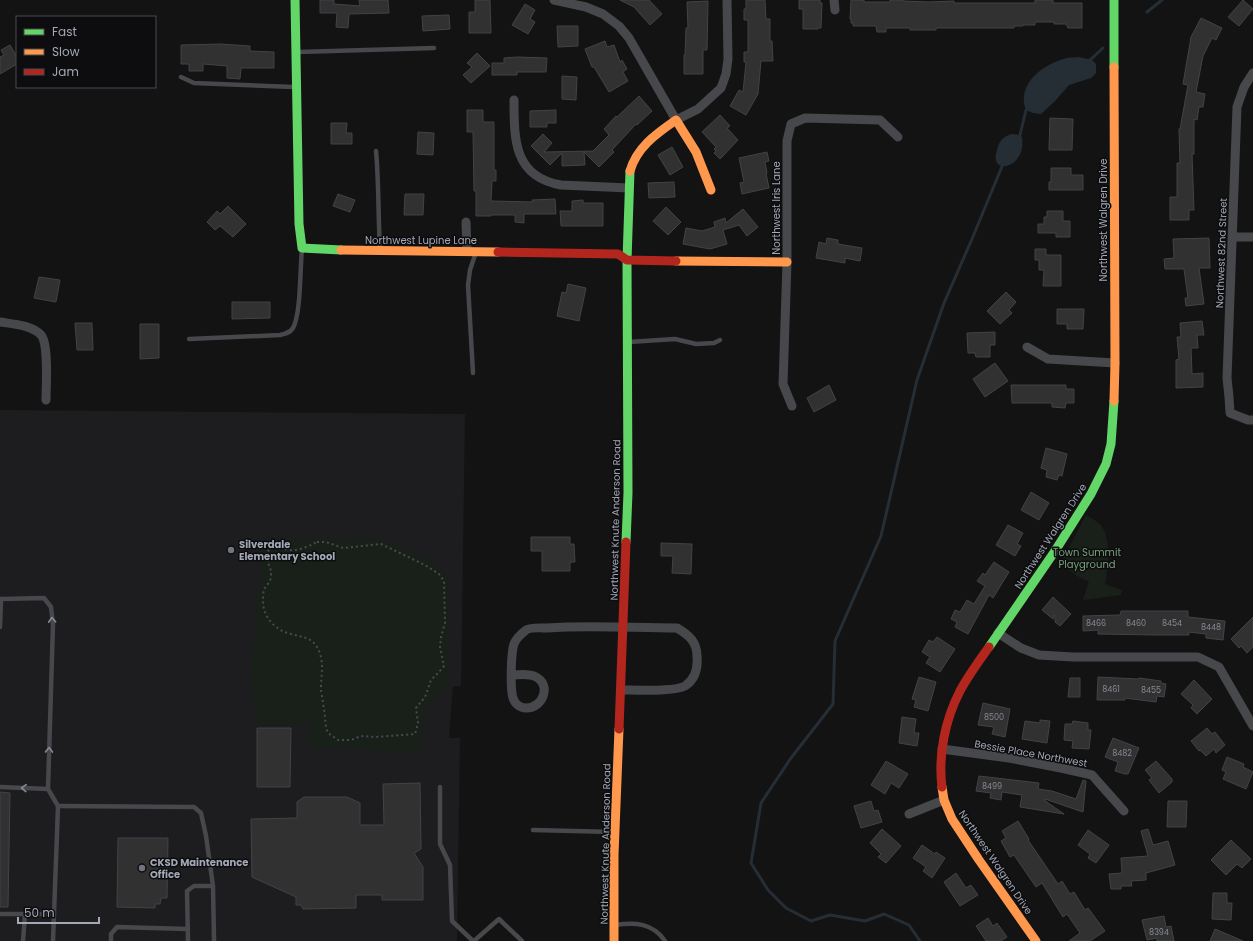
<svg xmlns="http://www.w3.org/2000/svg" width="1253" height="941" viewBox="0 0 1253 941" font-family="Poppins,sans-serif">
  <rect width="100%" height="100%" fill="#131313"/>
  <path fill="#1d1d1f" d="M0,410L465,414L461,686H453L449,738H460L457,941H0Z"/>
  <g fill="#19201a">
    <path d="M1086,515C1091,518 1096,521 1100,524C1112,537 1108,568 1105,584L1122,590L1121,595L1083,600L1089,581C1076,577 1069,571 1062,561Z"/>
    <path d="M357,536C383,542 415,549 436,566C439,569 443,573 447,577L449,687L434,696L425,709L423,751L310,748L308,722L292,725H254L255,692L250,695L262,539L335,538Z"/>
  </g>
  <g fill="#262e35">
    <path d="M1079,57L1092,60L1096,64V73L1091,78L1069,85L1055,101L1041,114L1033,113L1026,110C1016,84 1043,64 1067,58C1070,57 1075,58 1079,57Z"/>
    <path d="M1011,134L1020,135L1022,137C1027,169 988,177 997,150C999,141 1003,137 1011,134Z"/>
  </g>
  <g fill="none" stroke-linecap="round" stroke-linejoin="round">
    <g stroke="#262e35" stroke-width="3">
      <path d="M1147,12L1162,0"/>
      <path d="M1089,61L1103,48"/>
      <path d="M1018,138L1020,135L1026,110L1028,108"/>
      <path d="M920,941L909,925L884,914L865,921L830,915L811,921L786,908L768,890L751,863L761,803L791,758L833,704L835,641L881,536L917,380L944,303L972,239L1003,164"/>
    </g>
  </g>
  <g fill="#313132" stroke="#414347">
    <path d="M320,0H334V4L360,6L359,0H388L389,13L349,14L348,28L336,27L337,13H320Z"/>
    <path d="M475,0H490L491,33H469V12H475Z"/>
    <path d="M620,0H649L662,14L650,25L634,7Z"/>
    <path d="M746,0H765L766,19H770V41H772L773,61H761L758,94L746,115L730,106L739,90L743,92L746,62H744V52H748V20H744V9H746Z"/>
    <path d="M799,0H820V3H822L821,28H818V29H803V9H799Z"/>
    <path d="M851,0H864V2H890V0H903V1L928,2L954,1V3H1035V0H1053V3H1082V28H1068L1066,24H1054V22H1035V25H1023V26H1014V28H936V30H910V28H886V32H877L876,26H853V23H851V19H850Z"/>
    <path d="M1243,0L1253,9L1239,26L1228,17Z"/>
    <path d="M708,1L707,50H703V74H684V55H685L686,28H688L687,2Z"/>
    <path d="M525,4L535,10L530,19L535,22L528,34L512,25Z"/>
    <path d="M449,15L450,29L423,31L422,16Z"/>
    <path d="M1201,18L1222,28L1216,40L1212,38L1203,56L1196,92L1205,94L1203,107H1199L1197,120L1194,119V154H1192L1194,210H1189V220H1170V197H1177V163H1180L1179,129H1180L1188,85L1183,84L1191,37Z"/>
    <path d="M557,26H578V46L558,47Z"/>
    <path d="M605,41L607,47L614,45L620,62L622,60L627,69L623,72L628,81L609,92L594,67H592L585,49Z"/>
    <path d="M220,44L250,46V51L274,52V68H241L240,79L227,78V66L203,64V71H189V64H181V45Z"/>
    <path d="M10,45L17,57V64L0,74V57L4,55L1,50Z"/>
    <path d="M477,53L490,66L471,83L463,75L472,67L467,63Z"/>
    <path d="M517,57L547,58L546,72H517V75H492V63H504V58Z"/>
    <path d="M562,76L577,77L576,100L562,99Z"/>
    <path d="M639,96L652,111L637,125L636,124L612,150L614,152L599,167L584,152L585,165L562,166V153L550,165L531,146L543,134L552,143L544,152L593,151L609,135L604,129L616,116L617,117Z"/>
    <path d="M467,110H483V122H494V170H496V181H492L491,201L533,202L532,200L555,199L556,214H524V223L515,222V215H491V216H476V191H474L473,132H467Z"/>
    <path d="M556,110V123H547V127H530V111Z"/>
    <path d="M720,115L730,126L727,128L738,140L720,159L714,153L716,151L714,149L716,147L702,132Z"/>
    <path d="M1050,118L1073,119L1072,150H1049Z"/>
    <path d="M331,123H347L346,133H352V144H331Z"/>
    <path d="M418,132L434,133L433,155L417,154Z"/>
    <path d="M672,147L683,167L670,175L658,155Z"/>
    <path d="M767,152L769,161L765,162L767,173H766L769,188L742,194L740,183L744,182L739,158Z"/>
    <path d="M1051,168H1071V175H1083V190H1049V182H1051Z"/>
    <path d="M674,182L675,197L649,198L648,183Z"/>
    <path d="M338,194L355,200L350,212L333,206Z"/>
    <path d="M405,194H424L423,215H404Z"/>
    <path d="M583,200V203H603V226H561L560,211H572V201Z"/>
    <path d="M228,206L246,224L233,237L220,226L215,230L207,222L217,211L220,214Z"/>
    <path d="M666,207L681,222L668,235L653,221Z"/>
    <path d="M743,209L758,227L747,236L739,225L723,230L727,244L710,249L683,244L686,228L702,231L715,227L714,222L725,218L726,223Z"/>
    <path d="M1047,211H1063V221H1070V237H1056V233H1038V224H1044V217H1047Z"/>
    <path d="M827,238L838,240V244L862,248L860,261L845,258V263L816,258L819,242L826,244Z"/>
    <path d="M1209,238L1210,268H1199L1204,304L1186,306L1185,298H1188L1184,269H1165L1164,259L1174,258L1173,239Z"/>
    <path d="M1035,249H1046V255H1061V286H1043L1044,270H1039V260H1035Z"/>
    <path d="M39,277L60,280L56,302L34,298Z"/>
    <path d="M568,284L586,288L579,321L557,316L562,292L566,293Z"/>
    <path d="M1006,292L1016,302L1009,310L1012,313L1000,324L987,311Z"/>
    <path d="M232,302H270V318L232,319Z"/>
    <path d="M1057,309H1084L1083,329H1067V324H1057Z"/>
    <path d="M1202,321L1204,335H1197L1198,348H1191L1192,374L1203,373V387L1176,388V360L1179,359L1177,337H1181L1180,323Z"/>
    <path d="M75,323H92L93,350H77Z"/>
    <path d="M140,324H159V358L140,359Z"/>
    <path d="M995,332V345H990V357H976L975,353H968L967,333Z"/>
    <path d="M995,363L1008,381L985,397L973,379Z"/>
    <path d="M829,385L836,400L814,412L807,398Z"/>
    <path d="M1011,385H1066V389H1074V403H1066L1065,408L1052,407V403H1012Z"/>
    <path d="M1046,448L1067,454L1062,476L1059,475L1057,480L1046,477L1047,470L1041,468Z"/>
    <path d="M1031,492L1049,503L1039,520L1021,510Z"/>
    <path d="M1008,525L1023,533L1017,544L1021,546L1015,556L996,545Z"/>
    <path d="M531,537H570V544H574L575,562H570V571H542V551H531Z"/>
    <path d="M661,543L692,544L691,574L672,573L673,556H661Z"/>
    <path d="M994,562L1009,572L993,598L989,595L968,634L955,627L957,622L951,619L955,610L960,612L967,600L974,604L985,586L977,581L983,573L985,575Z"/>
    <path d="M1053,597L1071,614L1060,626L1055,622V616L1054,615L1053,619L1042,610Z"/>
    <path d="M1121,611H1188V617L1225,621L1223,640L1206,638V634L1188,632L1189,635H1157L1098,634V630L1083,631V616L1120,615Z"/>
    <path d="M1253,617V647L1247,653L1241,646L1239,648L1231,639Z"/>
    <path d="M937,637L955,649L940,672L926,663L930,657L922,652L929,640L933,642Z"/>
    <path d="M919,677L936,682L928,711L914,707L916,700L912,699Z"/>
    <path d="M1098,677L1138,679L1139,678L1161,681V683L1166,684L1164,697L1157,696L1156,702L1125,698V700H1097Z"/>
    <path d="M1070,678H1080V697H1068Z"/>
    <path d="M1194,680L1212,699L1197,714L1191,708L1193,705L1181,694Z"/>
    <path d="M983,703L1010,709L1005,737L992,734L994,727L978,725Z"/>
    <path d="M902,717L916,719L914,733H919L917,746L899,743Z"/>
    <path d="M1040,720L1050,721L1047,743L1022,739L1025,721L1040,723Z"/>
    <path d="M1073,721L1088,723V730H1091L1089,749L1072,748L1073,741L1064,740L1065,724H1072Z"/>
    <path d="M257,728H291L290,787H257Z"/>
    <path d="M1207,728L1212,734L1215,732L1225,745L1216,753L1214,749L1206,756L1200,750L1199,751L1191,741Z"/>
    <path d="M1113,738L1139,748L1128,774H1125L1115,771L1118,762L1105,757Z"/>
    <path d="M1227,757L1244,764L1243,767L1253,772L1246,789L1223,779L1226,772L1222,770Z"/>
    <path d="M886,761L908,774L899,788L891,783L885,794L871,785Z"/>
    <path d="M1156,761L1172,779V782L1159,793L1149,780L1152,778L1145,770Z"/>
    <path d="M979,776L1039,783L1038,789L1052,791L1076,799L1083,780L1086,781L1083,812L1045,799L1044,800L1064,814L1020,807L1022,795L1002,792L1001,800L990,798L991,793L976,791Z"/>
    <path d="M420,783L421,849L414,853L423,867V900H382V895H356V908L303,909L301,905H296V897L252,877L251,819L297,818V802L304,797H347L360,803V825H384L383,784Z"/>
    <path d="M0,792L10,793L8,907H0Z"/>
    <path d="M871,801L874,811L878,810L882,822L861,828L854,806Z"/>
    <path d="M1168,801H1187L1186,827H1167Z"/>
    <path d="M1018,821L1029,839L1028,840L1058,884L1062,881L1070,894L1074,892L1085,910L1088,908L1105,931L1090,941H1069L1080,933L1067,914L1063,917L1042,883L1036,887L1014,855L1010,857L1001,841L1006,838L1002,831Z"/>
    <path d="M882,829L901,846L886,863L878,857L881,854L870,843Z"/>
    <path d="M1148,829L1153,845L1168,841L1175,865L1146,873V880L1131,881L1132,886H1121V889H1111L1109,874L1122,873L1121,858L1148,856L1141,831Z"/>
    <path d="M1088,830L1109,845L1096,863L1088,858L1090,854L1078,845Z"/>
    <path d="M118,838H168L167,898H161L160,904H155V908L117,907Z"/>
    <path d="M1231,840L1251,859L1242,868L1237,864L1226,875L1211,860Z"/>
    <path d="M922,845L935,854L936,852L945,858L932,878L923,871L926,867L913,858Z"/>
    <path d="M956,873L966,888L971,885L978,895L960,906L944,882Z"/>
    <path d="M1213,893H1227V903H1232L1231,920L1212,919Z"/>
    <path d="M1164,916L1166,927L1171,926L1174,941H1157V938L1147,940L1142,920Z"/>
    <path d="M988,918L993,926L997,923L1007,937L1001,941H986L976,926Z"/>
    <path d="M1215,929L1243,941H1210Z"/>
  </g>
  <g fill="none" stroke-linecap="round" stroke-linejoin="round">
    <path stroke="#484a4e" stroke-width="2" stroke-dasharray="2 3" stroke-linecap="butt" d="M317,542H326L343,548L381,544L425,565L439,574L444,581L445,623L441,637L440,647L444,666L438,673L431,680L425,697L416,708L418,723L415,734L376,737L361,736L351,740H338L328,733L326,728C325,720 325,712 323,704C323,699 321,694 321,689C321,674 325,661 317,647C311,637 301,637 291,634C276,631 263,617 263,602C263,599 263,592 264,590C266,585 271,582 271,576C272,563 262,563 270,547C277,545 282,549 289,550C299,551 309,546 317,542Z"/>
    <g stroke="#47484c" stroke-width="4.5">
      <path d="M298,52L434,48"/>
      <path d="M181,77L194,83L294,87"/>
      <path d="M376,151C379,183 378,216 380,249"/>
      <path d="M189,339L280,335C285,334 290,333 293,328C301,314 300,267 302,249"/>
      <path d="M629,342L675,339L696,344L714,343L720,340"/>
      <path d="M473,373L468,285L470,270L476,252"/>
      <path d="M0,599L44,598L51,607L53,624L48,789L58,806L53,941"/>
      <path d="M0,627L1,599"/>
      <path d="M0,787L48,789"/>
      <path d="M440,787V844L450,865L452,921L473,941"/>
      <path d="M58,806L194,807L201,813L206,836L213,886"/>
      <path d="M533,830L614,832"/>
      <path d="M0,914H54"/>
      <path d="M615,925C635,922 653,923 665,941"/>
      <path d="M23,941L25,914"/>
      <path d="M111,941V934L117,927L188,929"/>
      <path d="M188,941L187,891L194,886H213L214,939V941"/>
      <path d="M474,941L499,919L522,941"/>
    </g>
    <g stroke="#47484c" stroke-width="9">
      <path d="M554,0L586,7L603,14L619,26L629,38L676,120L698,109L721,88L726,74L728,59L727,0"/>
      <path d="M834,0L835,10"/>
      <path d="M1253,73L1244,87L1237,107L1227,378L1229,397L1230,413L1248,420H1253"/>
      <path d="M514,100C514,140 514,177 561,185L629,188"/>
      <path d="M466,222L467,251"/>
      <path d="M1233,237H1253"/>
      <path d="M0,322C13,324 32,325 41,335C49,344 46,387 46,400"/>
      <path d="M1027,347L1048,359L1115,363"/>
      <path d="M792,406L783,384L787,262V141L791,124L805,118L880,120L898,137"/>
      <path d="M998,633L1021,648L1039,655L1073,657H1198L1219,667L1253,726"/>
      <path d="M512,675C520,675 528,673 536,677C551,684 544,708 526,708C520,708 515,704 513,698C510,689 511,652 514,644C516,638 521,634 526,630C531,627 541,628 547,628C590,625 634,628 677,628C689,635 697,642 697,656C698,668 696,679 685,686C675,692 634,690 621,690"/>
      <path d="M942,749L1009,758L1061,768L1092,775L1124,811"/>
      <path d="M909,814L944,800"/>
    </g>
    <g stroke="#63d668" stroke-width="9">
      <path d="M295,0L299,224L302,248L341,250"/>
      <path d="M1114,0V67"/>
      <path d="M626,542L628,493L627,260L630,171"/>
      <path d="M989,647L1055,551L1091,494L1106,464L1111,444L1114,401"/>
    </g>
    <g stroke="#ff974d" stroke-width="9">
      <path d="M630,171C637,147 656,134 676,120L696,152L711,190"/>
      <path d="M341,250L498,252"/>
      <path d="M676,261L787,262"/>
      <path d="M1114,401L1115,363L1114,67"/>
      <path d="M942,787L944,800L952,819L979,860L1036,941"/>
      <path d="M614,941V855L619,729"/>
    </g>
    <g stroke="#b3261e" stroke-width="9">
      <path d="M498,252L618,254L627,260L676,261"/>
      <path d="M619,729L626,542"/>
      <path d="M942,787C938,755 945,720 960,691C968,676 979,661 989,647"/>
    </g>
  </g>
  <defs><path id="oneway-chevron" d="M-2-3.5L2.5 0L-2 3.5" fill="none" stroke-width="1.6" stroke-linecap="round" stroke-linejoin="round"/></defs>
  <g stroke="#878b96">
    <use href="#oneway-chevron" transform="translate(52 620) rotate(-93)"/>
    <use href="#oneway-chevron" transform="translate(49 750) rotate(-89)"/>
    <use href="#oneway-chevron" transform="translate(24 788) rotate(-177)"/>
  </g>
  <g fill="#70747c" stroke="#0d0d0f" stroke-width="1.5">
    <circle cx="231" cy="550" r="4"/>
    <circle cx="142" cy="868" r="4"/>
  </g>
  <g text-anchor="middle" stroke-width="3" stroke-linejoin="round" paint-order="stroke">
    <g font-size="8" fill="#868a94">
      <text x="1096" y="626">8466</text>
      <text x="1136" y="626">8460</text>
      <text x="1172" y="626">8454</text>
      <text x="1211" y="630">8448</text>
      <text x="1111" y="692">8461</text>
      <text x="1151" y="693">8455</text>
      <text x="994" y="720">8500</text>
      <text x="1122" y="756">8482</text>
      <text x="992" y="789">8499</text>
      <text x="1159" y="935">8394</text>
    </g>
    <g font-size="10" fill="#a2a8b5" stroke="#0d0d0f">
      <text transform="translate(776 208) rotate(-90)" y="4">Northwest Iris Lane</text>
      <text transform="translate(1103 220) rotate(-90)" y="4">Northwest Walgren Drive</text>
      <text x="421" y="244">Northwest Lupine Lane</text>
      <text transform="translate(1221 253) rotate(-88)" y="4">Northwest 82nd Street</text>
      <text transform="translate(615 520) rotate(-89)" y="4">Northwest Knute Anderson Road</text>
      <text transform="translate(1050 536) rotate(-57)" y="4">Northwest Walgren Drive</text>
      <text transform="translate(1031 753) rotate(10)" y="4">Bessie Place Northwest</text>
      <text transform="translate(605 844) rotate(-89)" y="4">Northwest Knute Anderson Road</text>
      <text transform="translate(996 862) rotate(56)" y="4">Northwest Walgren Drive</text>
    </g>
    <g font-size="10" font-weight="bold" fill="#a2a8b5" stroke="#0d0d0f" text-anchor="start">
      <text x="239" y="548">Silverdale<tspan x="239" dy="12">Elementary School</tspan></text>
      <text x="150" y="866">CKSD Maintenance<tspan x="150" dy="12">Office</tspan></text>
    </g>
    <g font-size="10" fill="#78a17a" stroke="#0d0d0f">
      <text x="1087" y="556">Town Summit<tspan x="1087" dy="12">Playground</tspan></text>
    </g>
  </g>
  <rect x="16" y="16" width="140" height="72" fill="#0d0d0f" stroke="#494b51"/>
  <rect x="24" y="29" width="20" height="6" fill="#63d668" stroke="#494b51"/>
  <text x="52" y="36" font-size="12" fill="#a2a8b5">Fast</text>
  <rect x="24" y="49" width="20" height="6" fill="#ff974d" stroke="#494b51"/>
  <text x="52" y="56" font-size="12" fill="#a2a8b5">Slow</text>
  <rect x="24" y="69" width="20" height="6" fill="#b3261e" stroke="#494b51"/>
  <text x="52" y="76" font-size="12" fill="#a2a8b5">Jam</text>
  <path d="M18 917v6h81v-6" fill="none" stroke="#a2a8b5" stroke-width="2"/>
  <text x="24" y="917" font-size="12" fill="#a2a8b5" stroke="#0d0d0f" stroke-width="3" paint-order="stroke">50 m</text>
</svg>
